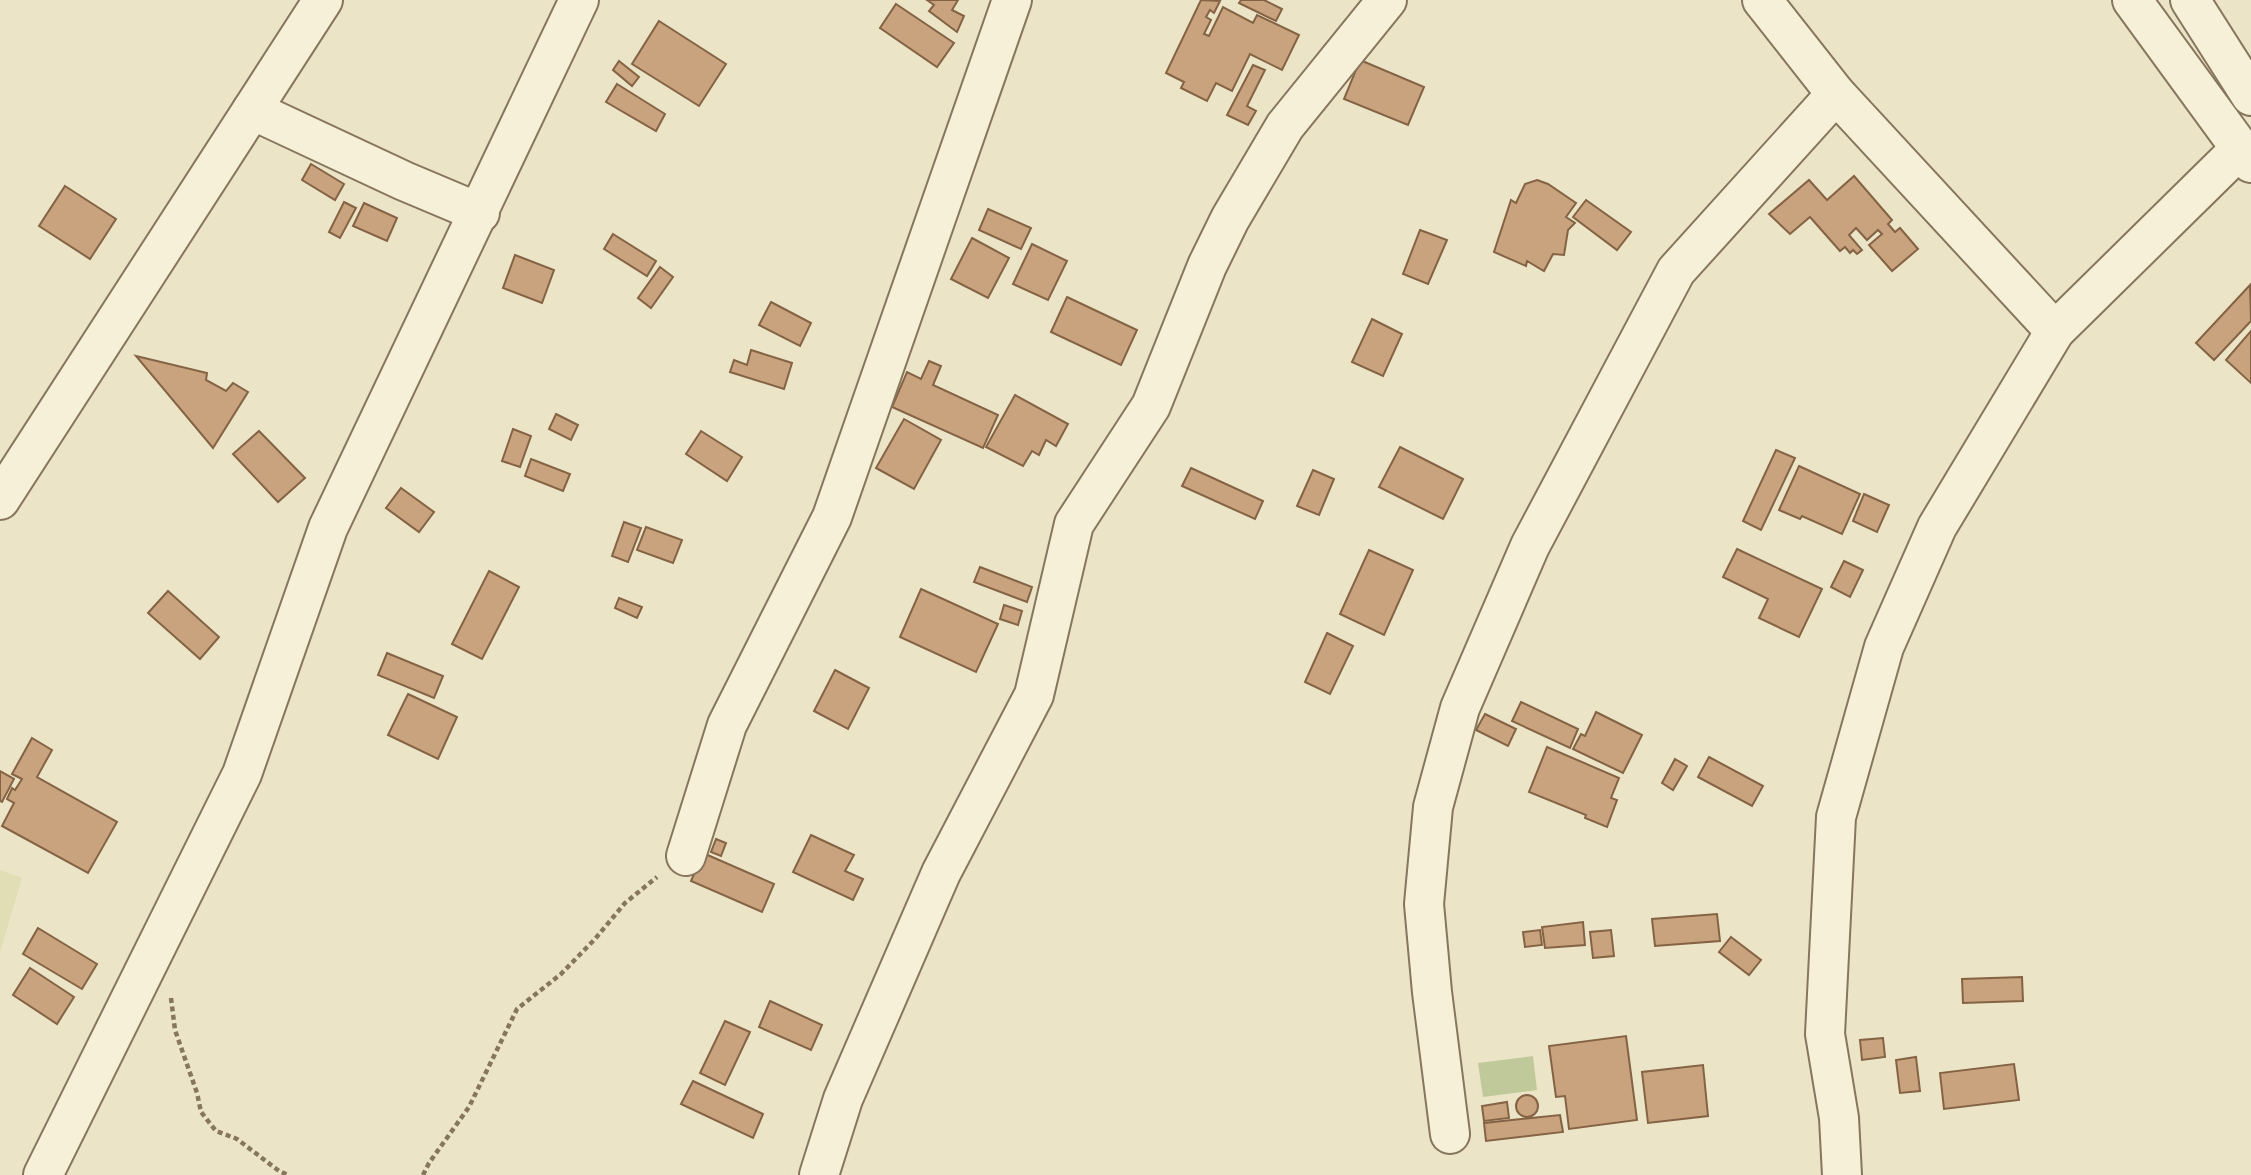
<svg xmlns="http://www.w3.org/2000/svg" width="2251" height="1175" viewBox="0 0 2251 1175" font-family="'Source Serif 4',serif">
  <rect width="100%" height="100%" fill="#ece4c6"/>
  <path fill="#e1ddb4" d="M0,870L22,878L0,952Z"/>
  <path fill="#c0c99a" d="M1533,1056L1537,1090L1483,1097L1478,1063Z"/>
  <g fill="#c8a37e" stroke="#846344" stroke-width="2">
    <path d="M927,0H958L952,10L964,16L957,32L929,11L934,5Z"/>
    <path d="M1201,0L1220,1L1214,13L1210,10L1206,17L1211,20L1204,34L1209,36L1223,7L1253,23L1257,15L1299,35L1282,70L1250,54L1232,91L1216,83L1207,101L1181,88L1184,82L1166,73Z"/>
    <path d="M1241,0H1264L1282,9L1276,21L1239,3Z"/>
    <path d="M896,4L954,43L937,67L880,28Z"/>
    <path d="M659,21L726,64L699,106L632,64Z"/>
    <path d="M1360,60L1424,87L1408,125L1344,99Z"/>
    <path d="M619,61L639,77L632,86L613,70Z"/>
    <path d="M1253,65L1265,70L1247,106L1256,111L1248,125L1227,115Z"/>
    <path d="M617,84L665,114L656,131L606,102Z"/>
    <path d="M311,164L344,184L335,200L302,180Z"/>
    <path d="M1854,176L1892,220L1888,224L1895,232L1900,228L1918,249L1892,271L1869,245L1882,234L1878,230L1867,240L1856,228L1849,235L1862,250L1857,254L1853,250L1850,253L1845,247L1840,251L1810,217L1790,234L1769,214L1809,180L1827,200Z"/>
    <path d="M1537,180L1548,184L1576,203L1566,217L1575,223L1568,230L1564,255L1553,254L1544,271L1527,261L1526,266L1494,252L1511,200L1516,203L1525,184Z"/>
    <path d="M65,186L116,219L90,259L39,226Z"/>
    <path d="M1586,200L1631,232L1617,250L1573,217Z"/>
    <path d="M344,202L356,208L340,238L329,232Z"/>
    <path d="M364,203L397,218L387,241L353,226Z"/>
    <path d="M988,209L1031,228L1021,249L979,230Z"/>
    <path d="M1420,230L1447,240L1428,284L1403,274Z"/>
    <path d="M613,234L656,261L647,276L604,249Z"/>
    <path d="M972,238L1009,258L988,298L951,279Z"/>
    <path d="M1032,244L1067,261L1048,300L1013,284Z"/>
    <path d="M515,255L554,270L542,303L503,288Z"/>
    <path d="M660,267L673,277L651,308L638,298Z"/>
    <path d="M2250,285L2251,321L2214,360L2196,343Z"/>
    <path d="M1067,297L1137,330L1121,365L1051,332Z"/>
    <path d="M771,302L811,323L800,346L759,325Z"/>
    <path d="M1372,319L1402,334L1383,376L1352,362Z"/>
    <path d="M2251,331V383L2226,360Z"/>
    <path d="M751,350L792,363L784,389L730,372L734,360L747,365Z"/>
    <path d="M136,356L207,373L206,380L226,391L233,383L248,392L213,448Z"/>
    <path d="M929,361L941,366L933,385L998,415L983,448L892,407L907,372L921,379Z"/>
    <path d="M1015,395L1068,424L1056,446L1046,440L1039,455L1032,451L1023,466L986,447Z"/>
    <path d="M556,414L578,425L571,440L549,429Z"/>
    <path d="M904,419L941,440L914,489L876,468Z"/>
    <path d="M513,429L531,436L520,467L502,461Z"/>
    <path d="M259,431L305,478L278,502L233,454Z"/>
    <path d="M701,431L742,457L727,481L686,454Z"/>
    <path d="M1400,447L1463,479L1443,519L1379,487Z"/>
    <path d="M1776,450L1795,458L1761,530L1743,521Z"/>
    <path d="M531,459L570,474L563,491L525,476Z"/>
    <path d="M1799,466L1860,494L1842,534L1802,516L1800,519L1779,510Z"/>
    <path d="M1191,468L1263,501L1255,519L1182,486Z"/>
    <path d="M1313,470L1334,479L1319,515L1297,506Z"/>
    <path d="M401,488L434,512L419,532L386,508Z"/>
    <path d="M1864,494L1889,505L1877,532L1853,521Z"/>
    <path d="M624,522L641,528L628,562L612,556Z"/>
    <path d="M646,527L682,540L673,563L637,550Z"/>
    <path d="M1737,549L1822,589L1799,637L1759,618L1768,599L1723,577Z"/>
    <path d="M1369,550L1413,570L1384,635L1340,614Z"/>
    <path d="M1844,561L1863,570L1850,597L1831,587Z"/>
    <path d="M980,567L1032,587L1027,602L974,582Z"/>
    <path d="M489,571L519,587L482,659L452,644Z"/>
    <path d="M921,589L998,624L976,672L900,637Z"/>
    <path d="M168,591L219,637L200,659L148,613Z"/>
    <path d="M619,598L642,607L637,618L615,608Z"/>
    <path d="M1004,605L1022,611L1018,625L1000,619Z"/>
    <path d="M1327,633L1353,646L1330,694L1305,682Z"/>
    <path d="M387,653L443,676L434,698L378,675Z"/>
    <path d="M835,670L869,688L848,729L814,711Z"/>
    <path d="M408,694L457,717L438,759L388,735Z"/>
    <path d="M1521,702L1578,729L1570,748L1512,721Z"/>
    <path d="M1596,712L1642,735L1623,773L1573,749L1581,734L1585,736Z"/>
    <path d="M1485,714L1516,729L1508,746L1476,730Z"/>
    <path d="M32,738L52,750L37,777L117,822L88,873L2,826L14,803L7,799L12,788L15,790L22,779L12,774Z"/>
    <path d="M1547,747L1619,778L1611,798L1617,800L1607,827L1585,818L1586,815L1529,792Z"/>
    <path d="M1709,757L1763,786L1752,806L1698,777Z"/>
    <path d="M1675,759L1687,766L1673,790L1662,783Z"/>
    <path d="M0,771L14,779L2,802L0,801Z"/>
    <path d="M811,835L854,855L845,871L863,879L853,900L793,872Z"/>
    <path d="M716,839L726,843L721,856L711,852Z"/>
    <path d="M703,853L774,884L762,912L691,881Z"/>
    <path d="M1717,914L1720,941L1655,946L1652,919Z"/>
    <path d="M1583,922L1585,945L1545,948L1542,927Z"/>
    <path d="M38,928L97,964L82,989L23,954Z"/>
    <path d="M1540,930L1542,945L1525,947L1523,932Z"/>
    <path d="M1611,930L1614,956L1593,958L1590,932Z"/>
    <path d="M1731,937L1761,960L1749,975L1719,952Z"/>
    <path d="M30,968L74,997L57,1024L13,995Z"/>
    <path d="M2022,977L2023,1001L1963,1003L1962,979Z"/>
    <path d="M770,1001L822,1025L811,1050L759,1027Z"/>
    <path d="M725,1021L750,1032L725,1085L700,1073Z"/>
    <path d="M1626,1036L1637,1120L1569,1129L1565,1096L1556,1097L1549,1046Z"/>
    <path d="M1883,1038L1885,1057L1862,1060L1860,1040Z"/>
    <path d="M1916,1057L1920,1091L1900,1093L1896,1060Z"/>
    <path d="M2014,1064L2019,1100L1944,1109L1940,1073Z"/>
    <path d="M1703,1065L1708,1116L1648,1123L1642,1072Z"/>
    <path d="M693,1081L763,1114L753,1138L681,1104Z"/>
    <circle cx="1527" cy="1106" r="11"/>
    <path d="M1507,1102L1509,1118L1484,1121L1482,1106Z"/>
    <path d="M1560,1115L1563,1132L1486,1141L1484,1123Z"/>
  </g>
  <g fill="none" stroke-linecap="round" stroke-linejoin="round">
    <defs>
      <g id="minor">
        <path d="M1762,0L1836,94L2055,331"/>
        <path d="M2132,0L2251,163"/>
        <path d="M2190,0L2251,96"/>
        <path d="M252,110L404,181L480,213"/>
        <path d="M0,500L323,0"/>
        <path d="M686,856L727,725L832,517L1012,0"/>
        <path d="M1450,1134L1432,992L1424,904L1433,807L1460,708L1530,546L1676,271L1836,94"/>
        <path d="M43,1175L242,774L328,528L579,0"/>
        <path d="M819,1175L843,1099L941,873L1034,695L1074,524L1151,406L1207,266L1230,219L1285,126L1387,0"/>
        <path d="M1842,1175L1839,1118L1825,1034L1836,817L1884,647L1937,527L2055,331L2240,149"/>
      </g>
    </defs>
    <use href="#minor" stroke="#86765d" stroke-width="42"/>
    <g stroke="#86765d" stroke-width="4.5" stroke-dasharray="5 3.5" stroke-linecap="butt">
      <path d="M171,998L175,1030L197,1093L201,1112L216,1131L237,1139L279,1171L288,1175"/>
      <path d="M423,1175L429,1163L469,1107L517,1009L561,974L595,939L625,903L657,877"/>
    </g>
    <use href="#minor" stroke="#f7f0d9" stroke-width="38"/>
  </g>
</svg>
